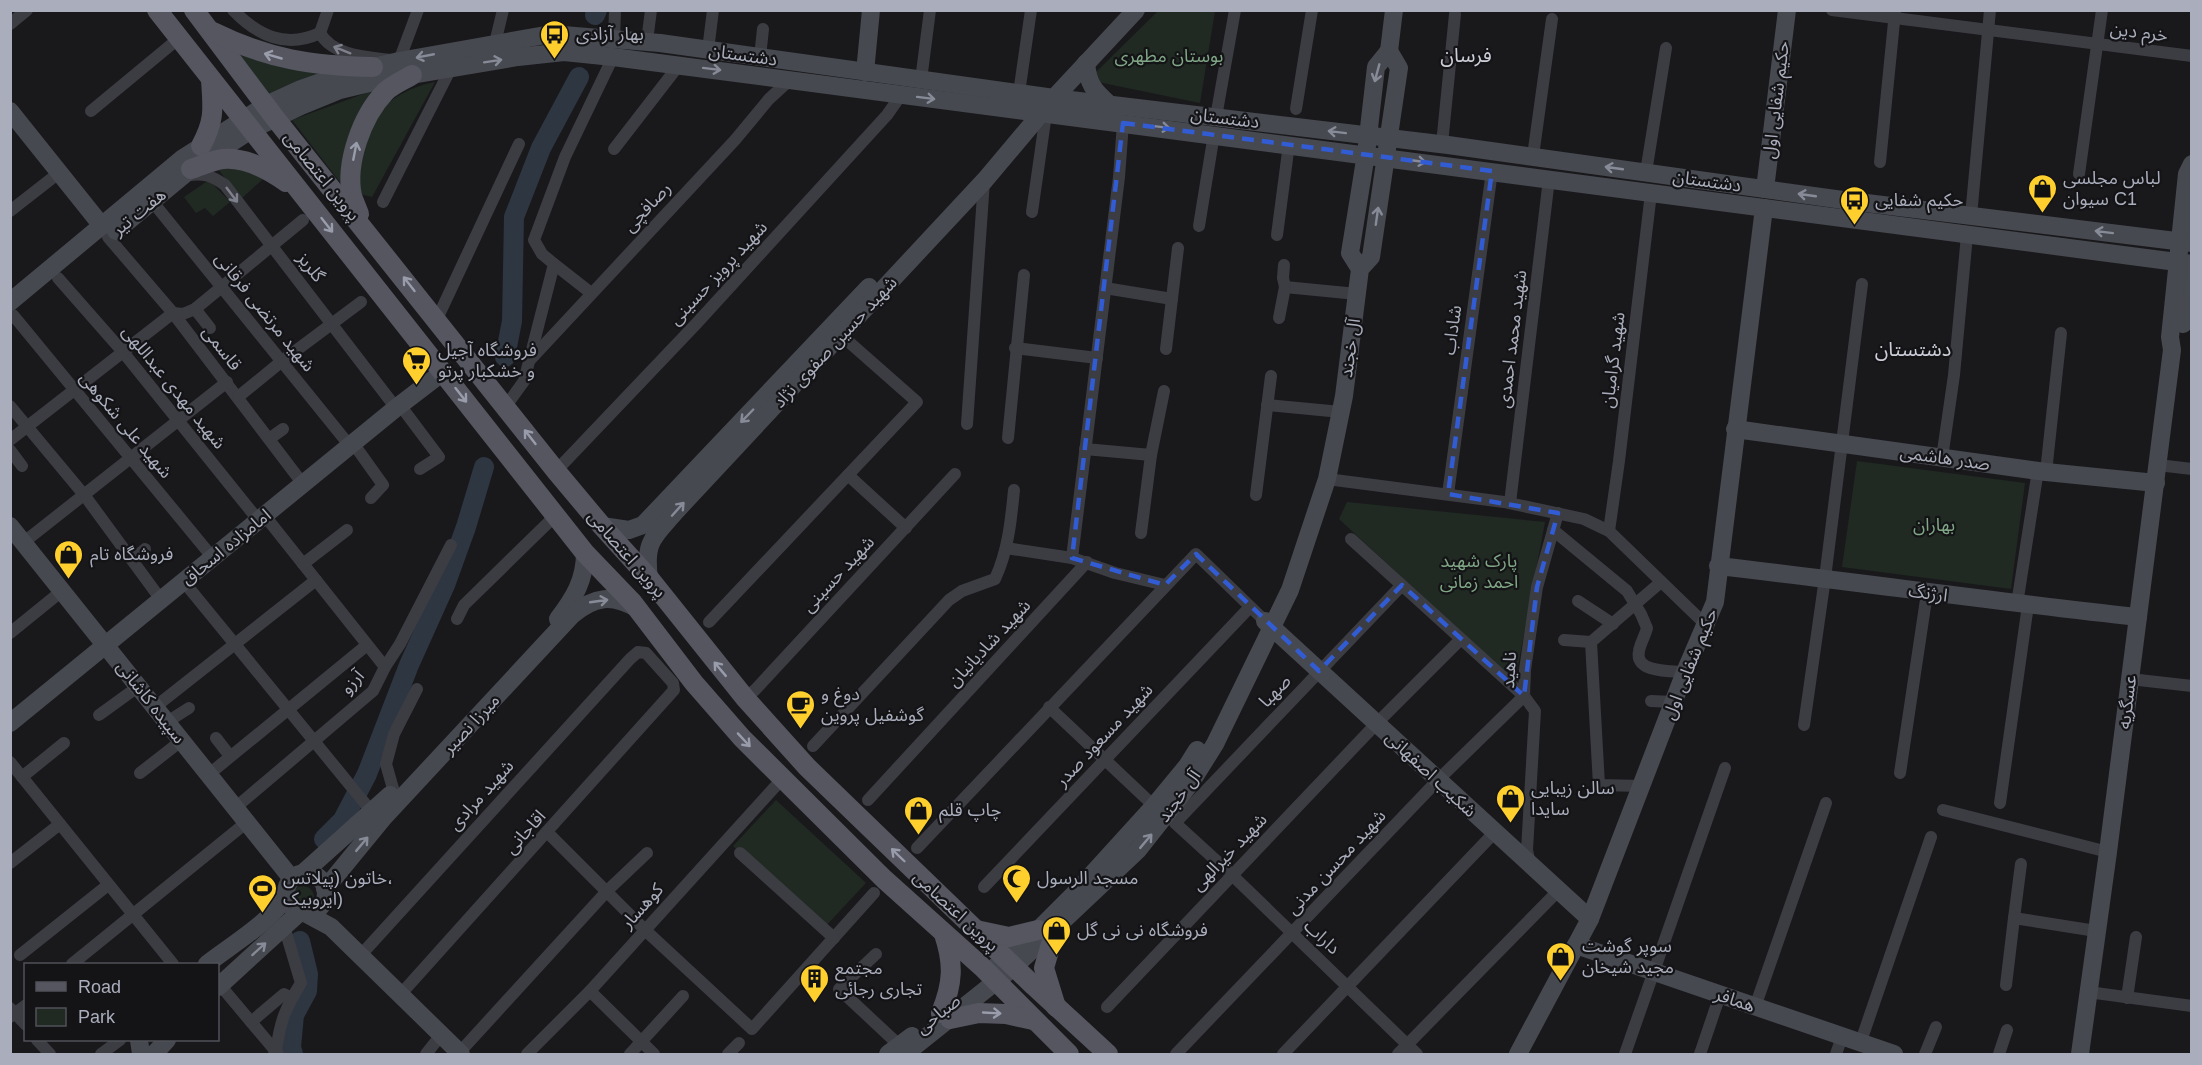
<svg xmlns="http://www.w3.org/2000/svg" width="2202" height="1065" viewBox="0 0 2202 1065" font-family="Helvetica,'Noto Sans Arabic',sans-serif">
  <rect width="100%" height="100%" fill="#19191c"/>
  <g fill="#202a23">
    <path d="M1158,11H1215L1200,103L1088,80Z"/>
    <path d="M235,50L330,73L272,97Z"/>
    <path d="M435,82L372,197L360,194C355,137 375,94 435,82Z"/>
    <path d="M377,89L343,186L292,120Z"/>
    <path d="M239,168L264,178L241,199L218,169Z"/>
    <path d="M209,180L230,202L213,216L205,208L196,213L184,197Z"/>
    <path d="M1857,461L2025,483L2011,589L1842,567Z"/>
    <path d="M1347,502L1545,522L1515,682L1339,519Z"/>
    <path d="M776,800L866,883L823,929L733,846Z"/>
    <circle cx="303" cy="897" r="11"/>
  </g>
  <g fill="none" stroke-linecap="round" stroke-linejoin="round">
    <g stroke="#2d3641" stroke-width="20">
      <path d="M595,15L597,10"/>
      <path d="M505,357L512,321L514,217L541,148L579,77"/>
      <path d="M324,839L343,820L367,774L409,665L445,585L466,527L484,467"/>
      <path d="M293,1054L291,1047L294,1015L307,991L308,974L300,941"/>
    </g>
    <g stroke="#3c3c43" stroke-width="12">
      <path d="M233,10C258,36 286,49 320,33C334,58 372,57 399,61L418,10"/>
      <path d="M1832,10L2192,56"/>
      <path d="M10,24L27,10"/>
      <path d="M320,33L328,10"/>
      <path d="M614,40L615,10"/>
      <path d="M647,41L651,10"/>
      <path d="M495,43L503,10"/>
      <path d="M708,50L713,10"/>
      <path d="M760,57L763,29"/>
      <path d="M921,80L930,10"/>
      <path d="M1019,93L1031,10"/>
      <path d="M1296,109L1312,10"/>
      <path d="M91,111L178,39"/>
      <path d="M1216,117L1235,10"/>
      <path d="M1442,144L1455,14"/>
      <path d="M614,149L679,65"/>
      <path d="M1533,156L1552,19"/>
      <path d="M1880,162L1895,12"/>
      <path d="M1646,172L1666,48"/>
      <path d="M2079,174L2102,10"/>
      <path d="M189,175C205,173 212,176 225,185L396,408"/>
      <path d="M152,201L350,446"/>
      <path d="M383,202L451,68"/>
      <path d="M10,211L60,172"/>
      <path d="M1032,212L1046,114"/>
      <path d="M1971,216L1990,10"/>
      <path d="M1199,226L1214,134"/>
      <path d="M1277,235L1289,144"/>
      <path d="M108,237L173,313L303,484"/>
      <path d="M554,264L591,293"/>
      <path d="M58,278L123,352L259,521"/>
      <path d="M1285,287L1357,294"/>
      <path d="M1105,288L1172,299"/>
      <path d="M195,309L210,328"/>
      <path d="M13,315L213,558"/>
      <path d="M1279,318L1285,287L1283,278L1284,265"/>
      <path d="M437,319L519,144"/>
      <path d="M1015,348L1097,358"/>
      <path d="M1166,349L1178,248"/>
      <path d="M530,360L735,140L769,99L792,78"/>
      <path d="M238,397L282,361L361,302"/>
      <path d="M400,405L439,457L420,469"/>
      <path d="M1267,405L1341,412"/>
      <path d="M10,406L85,496L162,601"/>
      <path d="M506,406L524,381L554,264L542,254L534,240L565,157L613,57"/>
      <path d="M967,424L984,181"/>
      <path d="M1008,438L1024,275"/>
      <path d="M269,439L283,429"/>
      <path d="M10,440L173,313L183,314L195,309L303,220"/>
      <path d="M353,443L383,485L371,498"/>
      <path d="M1085,449L1151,455"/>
      <path d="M10,450L22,466"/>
      <path d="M1942,458L1954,375L1967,235"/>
      <path d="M2158,465L2192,469"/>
      <path d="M556,471L696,324L887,115L901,95"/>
      <path d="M2046,472L2061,333"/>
      <path d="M848,475L906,528"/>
      <path d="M1327,479L1504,502L1584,519L1609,531L1705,624"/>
      <path d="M1448,494L1492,171"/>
      <path d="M1256,495L1271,376"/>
      <path d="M1510,503L1549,179"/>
      <path d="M265,516L385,667"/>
      <path d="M1553,530L1627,591L1641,614L1647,628C1645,636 1640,644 1639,651C1634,673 1671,671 1685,672"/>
      <path d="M1609,531L1619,461L1651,193"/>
      <path d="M1141,533L1151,455L1164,391"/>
      <path d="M24,542L227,382"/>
      <path d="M1006,548L1072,558L1115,573L1165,585"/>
      <path d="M1072,558L1119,177L1123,123"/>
      <path d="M132,560L145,549"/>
      <path d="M303,564L347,530"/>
      <path d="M184,582L372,812"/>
      <path d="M1402,585L1175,823L1232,875L1417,1054"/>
      <path d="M1578,601L1613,624"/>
      <path d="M2017,604L2038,470"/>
      <path d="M457,619L464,605L556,515"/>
      <path d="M709,622L917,402L841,335"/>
      <path d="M10,633L63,590"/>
      <path d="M1564,640L1591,642"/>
      <path d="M2130,679L2192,686"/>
      <path d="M745,698L755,690L955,474"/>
      <path d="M1651,701L1674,702"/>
      <path d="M155,707L316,580"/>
      <path d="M1049,707L1154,806"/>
      <path d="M99,715L139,686"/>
      <path d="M167,722L189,708"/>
      <path d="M1804,725L1825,578L1862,284"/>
      <path d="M216,738L230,756"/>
      <path d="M813,746L949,600L962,591L995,579C1008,551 1011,521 1014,490"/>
      <path d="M10,762L173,964"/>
      <path d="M140,773L181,741"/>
      <path d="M1900,773L1927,593"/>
      <path d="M208,775L367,645"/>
      <path d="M22,777L64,743"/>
      <path d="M1642,786L1599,785L1591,642L1661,582"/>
      <path d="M394,792L386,764L394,734L417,689"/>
      <path d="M868,800L1087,562"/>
      <path d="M2000,803L2028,605"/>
      <path d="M235,808L373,691L385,667L400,644L451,545"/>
      <path d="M1943,810L2108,852"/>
      <path d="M548,833L645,930L752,1029L874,893"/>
      <path d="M917,848L1196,554L1265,621"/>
      <path d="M740,853L834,938"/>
      <path d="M10,863L60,824"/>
      <path d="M1530,864L1527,850L1535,711L1524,696L1525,670L1537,587L1558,513"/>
      <path d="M984,887L1250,607"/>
      <path d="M2014,918L2021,864"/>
      <path d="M876,954L839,989L899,1045"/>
      <path d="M20,955L108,885"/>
      <path d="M360,956L630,659L638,652L646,653L673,683L674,690L400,995"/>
      <path d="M72,964L247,822"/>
      <path d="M220,985L278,1054"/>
      <path d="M2006,985L2014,918L2096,931"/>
      <path d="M590,991L654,1054"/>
      <path d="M2088,992L2192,1006"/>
      <path d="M2127,998L2136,937"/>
      <path d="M1107,1007L1377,723L1461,639"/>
      <path d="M1755,1007L1826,803"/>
      <path d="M10,1008L26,1025"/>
      <path d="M10,1017L26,1005"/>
      <path d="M251,1022L284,994L292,998"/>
      <path d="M37,1040L50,1054"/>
      <path d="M1860,1044L1931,837"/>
      <path d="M459,1053L608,890L647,853"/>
      <path d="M101,1054L120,1040"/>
      <path d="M274,1054L276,1052C280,1021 285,1009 301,983L284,926"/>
      <path d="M426,1054L441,1035"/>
      <path d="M527,1054L590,991L782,779"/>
      <path d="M630,1054L683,996"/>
      <path d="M728,1054L739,1043"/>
      <path d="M1176,1054L1438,780L1524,696L1351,539"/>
      <path d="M1283,1054L1495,832"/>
      <path d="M1398,1054L1559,890"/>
      <path d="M1625,1054L1725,768"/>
      <path d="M1700,1054L1720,995"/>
      <path d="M1836,1054L1842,1037"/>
      <path d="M1925,1054L1936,1027"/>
      <path d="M1999,1054L2007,1030"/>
    </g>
    <g stroke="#474951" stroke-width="18">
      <path d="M1389,51L1394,10"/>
      <path d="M1086,63C1088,84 1094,91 1109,104"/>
      <path d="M865,72L871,10"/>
      <path d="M10,111L102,226"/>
      <path d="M1765,189L1787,10"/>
      <path d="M116,231L191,169L251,130L301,106L340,90L382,80L518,57L564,52L613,57L2192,264"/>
      <path d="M10,302L183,158L266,105L301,89L344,74L399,61L551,34L660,43L1054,98L1448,145L1850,201L2192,243"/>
      <path d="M2183,324L2192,264"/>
      <path d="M1735,429L2046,472L2156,483"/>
      <path d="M10,526L292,879"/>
      <path d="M602,526L629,530L643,525L869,287"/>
      <path d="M1718,566C1858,582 1998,602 2138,617"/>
      <path d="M649,578C644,540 654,537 677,510L985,180L1054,98L1136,10"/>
      <path d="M558,619C574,598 585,580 585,553"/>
      <path d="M1265,621L1590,919"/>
      <path d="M10,723L396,408L443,372"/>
      <circle cx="306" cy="893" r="20"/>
      <path d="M302,874L390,795"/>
      <path d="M325,889L384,817L572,615C595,596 612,594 638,609"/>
      <path d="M305,913L331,927L461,1054"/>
      <path d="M1576,945L1894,1054"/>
      <path d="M207,964C230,946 273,920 286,896"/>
      <path d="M996,966L1038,930L1074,894L1154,806L1187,766L1197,750"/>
      <path d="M218,987L300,912"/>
      <path d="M139,1040L141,1054"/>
      <path d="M154,1054L167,1040"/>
      <path d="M888,1054L912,1036"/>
      <path d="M905,1054L1014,967L1138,850L1190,784L1215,744L1290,590L1327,479L1344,396L1360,269L1371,257L1399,68L1389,51L1376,67L1366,154L1350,253L1360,269"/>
      <path d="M1518,1054L1590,919L1685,672L1715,602L1764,208"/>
      <path d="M2080,1054L2108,852L2172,350L2170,337L2187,174L2192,164"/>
    </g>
    <g stroke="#555660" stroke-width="20">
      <path d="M157,10L585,553L633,603L694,683L742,738L884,879L982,967L1069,1054"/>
      <path d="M194,10L275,118L556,471L602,526L649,578L745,698L807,767L1034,986L1108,1054"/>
      <path d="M213,32C268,59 312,66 373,67"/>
      <path d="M201,146C215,120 213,109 211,80"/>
      <path d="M191,169C201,166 213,160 223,159C246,157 269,170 286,182"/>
      <path d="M359,214C357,208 354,202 352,196C345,163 362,116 385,92C392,85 404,80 412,75"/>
      <path d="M976,930L1009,937L1038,930"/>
      <path d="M1055,930L1044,968L1056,1007"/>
      <path d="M941,1013C953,983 954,964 944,934"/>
      <path d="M950,1019L979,1013L1006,1014L1033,1020"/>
    </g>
  </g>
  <defs><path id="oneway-shaft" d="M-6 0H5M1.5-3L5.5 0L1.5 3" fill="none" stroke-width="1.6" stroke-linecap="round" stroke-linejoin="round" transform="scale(1.5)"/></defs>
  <g stroke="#7e808c">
    <use href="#oneway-shaft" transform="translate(342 50) rotate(-158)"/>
    <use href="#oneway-shaft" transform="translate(232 195) rotate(53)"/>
  </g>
  <g stroke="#999caa">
    <use href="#oneway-shaft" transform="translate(273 56) rotate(-164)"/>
    <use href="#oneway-shaft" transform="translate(355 151) rotate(-79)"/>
    <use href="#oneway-shaft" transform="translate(327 225) rotate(52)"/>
    <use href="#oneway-shaft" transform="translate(409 284) rotate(-128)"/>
    <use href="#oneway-shaft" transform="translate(461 395) rotate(52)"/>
    <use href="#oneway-shaft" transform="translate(530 437) rotate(-128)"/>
    <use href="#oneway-shaft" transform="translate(720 669) rotate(-130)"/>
    <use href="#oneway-shaft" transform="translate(744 740) rotate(47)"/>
    <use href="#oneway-shaft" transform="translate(898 855) rotate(-136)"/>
    <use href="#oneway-shaft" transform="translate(992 1013) rotate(3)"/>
  </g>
  <g stroke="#878b97">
    <use href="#oneway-shaft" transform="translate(425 56) rotate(169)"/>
    <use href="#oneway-shaft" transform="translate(493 61) rotate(-9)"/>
    <use href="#oneway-shaft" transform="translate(712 69) rotate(7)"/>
    <use href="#oneway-shaft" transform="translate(1377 73) rotate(105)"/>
    <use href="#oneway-shaft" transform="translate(926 98) rotate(7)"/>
    <use href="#oneway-shaft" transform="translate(1161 127) rotate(7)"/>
    <use href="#oneway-shaft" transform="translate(1337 132) rotate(-173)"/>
    <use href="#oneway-shaft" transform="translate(1417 161) rotate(8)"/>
    <use href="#oneway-shaft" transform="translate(1614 168) rotate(-172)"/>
    <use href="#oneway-shaft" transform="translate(1807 195) rotate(-172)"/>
    <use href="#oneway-shaft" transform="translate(1377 216) rotate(-82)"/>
    <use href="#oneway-shaft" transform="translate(2104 232) rotate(-173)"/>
    <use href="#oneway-shaft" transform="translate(747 416) rotate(134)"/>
    <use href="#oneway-shaft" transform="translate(678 509) rotate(-48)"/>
    <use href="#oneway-shaft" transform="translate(599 601) rotate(-8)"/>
    <use href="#oneway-shaft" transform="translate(1146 841) rotate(-50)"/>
    <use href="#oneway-shaft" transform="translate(362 844) rotate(-50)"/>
    <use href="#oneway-shaft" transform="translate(259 949) rotate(-42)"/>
  </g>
  <path fill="none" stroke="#325cd4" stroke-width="4.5" stroke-dasharray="12 8" stroke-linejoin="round" d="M1123,123L1492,171L1448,494L1558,513L1537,587L1524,696L1402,585L1319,671L1196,554L1165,585L1072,558Z"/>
  <defs>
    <symbol id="bus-pin" viewBox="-11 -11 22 30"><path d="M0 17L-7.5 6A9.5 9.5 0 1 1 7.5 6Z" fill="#ffd02d" stroke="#141417"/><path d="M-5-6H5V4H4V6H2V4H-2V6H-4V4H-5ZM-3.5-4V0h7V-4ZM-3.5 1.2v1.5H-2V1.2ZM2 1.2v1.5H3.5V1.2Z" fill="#111"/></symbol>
    <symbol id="shop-pin" viewBox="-11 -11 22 30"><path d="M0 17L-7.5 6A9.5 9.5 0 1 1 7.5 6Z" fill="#ffd02d" stroke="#141417"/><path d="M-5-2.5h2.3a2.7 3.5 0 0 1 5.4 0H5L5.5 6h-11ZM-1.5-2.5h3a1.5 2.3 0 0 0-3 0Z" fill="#111"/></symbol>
    <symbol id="supermarket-pin" viewBox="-11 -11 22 30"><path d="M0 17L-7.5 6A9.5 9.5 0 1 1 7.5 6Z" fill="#ffd02d" stroke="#141417"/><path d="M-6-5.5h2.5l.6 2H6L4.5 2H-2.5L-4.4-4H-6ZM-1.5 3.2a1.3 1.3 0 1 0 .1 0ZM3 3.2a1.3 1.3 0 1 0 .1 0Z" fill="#111"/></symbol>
    <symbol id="cafe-pin" viewBox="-11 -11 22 30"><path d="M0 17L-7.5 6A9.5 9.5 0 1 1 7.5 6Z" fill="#ffd02d" stroke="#141417"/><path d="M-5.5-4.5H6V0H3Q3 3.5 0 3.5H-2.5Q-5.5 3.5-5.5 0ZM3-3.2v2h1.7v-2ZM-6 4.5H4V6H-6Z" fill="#111"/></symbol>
    <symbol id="mosque-pin" viewBox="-11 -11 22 30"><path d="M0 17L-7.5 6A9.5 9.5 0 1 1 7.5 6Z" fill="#ffd02d" stroke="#141417"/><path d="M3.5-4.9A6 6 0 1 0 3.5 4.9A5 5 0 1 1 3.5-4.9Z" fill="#111"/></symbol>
    <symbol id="stadium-pin" viewBox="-11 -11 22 30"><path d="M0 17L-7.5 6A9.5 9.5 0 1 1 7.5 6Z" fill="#ffd02d" stroke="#141417"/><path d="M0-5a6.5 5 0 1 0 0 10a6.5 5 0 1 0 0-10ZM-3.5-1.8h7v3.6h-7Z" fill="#111"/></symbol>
    <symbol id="building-pin" viewBox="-11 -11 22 30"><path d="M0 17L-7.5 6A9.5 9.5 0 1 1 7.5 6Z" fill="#ffd02d" stroke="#141417"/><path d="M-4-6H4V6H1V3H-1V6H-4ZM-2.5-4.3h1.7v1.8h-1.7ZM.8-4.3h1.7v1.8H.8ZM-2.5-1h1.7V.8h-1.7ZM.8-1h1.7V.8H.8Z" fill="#111"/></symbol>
  </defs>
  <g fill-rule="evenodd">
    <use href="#bus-pin" x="538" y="18" width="33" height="45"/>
    <use href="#shop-pin" x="2026" y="172" width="33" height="45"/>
    <use href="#bus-pin" x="1838" y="184" width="33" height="45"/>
    <use href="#supermarket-pin" x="400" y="344" width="33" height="45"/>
    <use href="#shop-pin" x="52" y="538" width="33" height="45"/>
    <use href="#cafe-pin" x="784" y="688" width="33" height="45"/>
    <use href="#shop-pin" x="1494" y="782" width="33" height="45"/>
    <use href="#shop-pin" x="902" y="794" width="33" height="45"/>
    <use href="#mosque-pin" x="1000" y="862" width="33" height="45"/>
    <use href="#stadium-pin" x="246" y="872" width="33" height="45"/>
    <use href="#shop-pin" x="1040" y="914" width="33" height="45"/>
    <use href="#shop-pin" x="1544" y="940" width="33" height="45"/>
    <use href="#building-pin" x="798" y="962" width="33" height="45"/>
  </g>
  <g text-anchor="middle" stroke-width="4.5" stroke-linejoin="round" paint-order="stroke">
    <g font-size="18" fill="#aaaebc" stroke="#141417">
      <text transform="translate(2139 32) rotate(7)" y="6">خرم دین</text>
      <text transform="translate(743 55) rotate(8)" y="6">دشتستان</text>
      <text transform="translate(1776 100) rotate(-83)" y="6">حکیم شفایی اول</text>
      <text transform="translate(1225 118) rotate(7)" y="6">دشتستان</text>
      <text transform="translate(322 176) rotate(51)" y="6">پروین اعتصامی</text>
      <text transform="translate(1707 181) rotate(8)" y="6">دشتستان</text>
      <text transform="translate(647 207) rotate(-47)" y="6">رصافچی</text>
      <text transform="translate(139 212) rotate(-39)" y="6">هفت تیر</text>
      <text transform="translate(311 267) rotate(52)" y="6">گلریز</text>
      <text transform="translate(718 273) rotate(-47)" y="6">شهید پرویز حسینی</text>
      <text transform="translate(265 312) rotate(51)" y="6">شهید مرتضی فرقانی</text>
      <text transform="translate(1452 330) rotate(-82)" y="6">شاداب</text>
      <text transform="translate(1512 339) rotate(-83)" y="6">شهید محمد احمدی</text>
      <text transform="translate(835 342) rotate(-47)" y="6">شهید حسین صفوی نژاد</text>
      <text transform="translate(222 348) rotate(52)" y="6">قاسمی</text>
      <text transform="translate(1350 348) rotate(-82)" y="6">آل خجند</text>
      <text transform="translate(1613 360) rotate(-83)" y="6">شهید گرامیان</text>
      <text transform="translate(174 387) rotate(51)" y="6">شهید مهدی عبداللهی</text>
      <text transform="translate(126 425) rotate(50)" y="6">شهید علی شکوهی</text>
      <text transform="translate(1945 458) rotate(8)" y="6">صدر هاشمی</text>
      <text transform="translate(226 547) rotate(-39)" y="6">امامزاده اسحاق</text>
      <text transform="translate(627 554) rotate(49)" y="6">پروین اعتصامی</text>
      <text transform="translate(838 574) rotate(-47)" y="6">شهید حسینی</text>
      <text transform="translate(1928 593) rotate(8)" y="6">ارژنگ</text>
      <text transform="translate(989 643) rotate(-47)" y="6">شهید شادیانیان</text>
      <text transform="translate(1690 664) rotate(-68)" y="6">حکیم شفایی اول</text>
      <text transform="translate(1509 670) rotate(-87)" y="6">ناهید</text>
      <text transform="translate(352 682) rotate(-48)" y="6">آرزو</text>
      <text transform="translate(1275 691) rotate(-46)" y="6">صهبا</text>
      <text transform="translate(151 702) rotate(52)" y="6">سپیده کاشانی</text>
      <text transform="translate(2127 702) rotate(-83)" y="6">عسگریه</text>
      <text transform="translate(471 724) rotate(-47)" y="6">میرزا نصیر</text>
      <text transform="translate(1104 735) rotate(-47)" y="6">شهید مسعود صدر</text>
      <text transform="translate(1431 774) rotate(43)" y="6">شکیب اصفهانی</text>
      <text transform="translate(481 795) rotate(-48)" y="6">شهید مرادی</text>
      <text transform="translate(1179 796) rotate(-54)" y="6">آل خجند</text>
      <text transform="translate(525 832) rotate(-48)" y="6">اقاجانی</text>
      <text transform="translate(1229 852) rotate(-46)" y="6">شهید خیرالهی</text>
      <text transform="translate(1336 862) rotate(-47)" y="6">شهید محسن مدنی</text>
      <text transform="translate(642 906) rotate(-48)" y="6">کوهسار</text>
      <text transform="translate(956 911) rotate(43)" y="6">پروین اعتصامی</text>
      <text transform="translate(1322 937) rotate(43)" y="6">داراب</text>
      <text transform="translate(1735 1000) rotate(19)" y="6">همافر</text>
      <text transform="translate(938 1014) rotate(-39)" y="6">صباحی</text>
    </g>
    <g font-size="18" fill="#aaaebc" stroke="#141417" text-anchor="start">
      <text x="576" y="40">بهار آزادی</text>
      <text x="2063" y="184">لباس مجلسی<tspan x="2063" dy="21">سیوان C1</tspan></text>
      <text x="1875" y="206">حکیم شفایی</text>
      <text x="438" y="356">فروشگاه آجیل<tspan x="438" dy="21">و خشکبار پرتو</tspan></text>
      <text x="90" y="560">فروشگاه تام</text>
      <text x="821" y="700">دوغ و<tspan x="821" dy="21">گوشفیل پروین</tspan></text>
      <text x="1531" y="794">سالن زیبایی<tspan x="1531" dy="21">سایدا</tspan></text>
      <text x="939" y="816">چاپ قلم</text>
      <text x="283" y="884">خاتون (پیلاتس،<tspan x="283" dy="21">ایروبیک)</tspan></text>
      <text x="1037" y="884">مسجد الرسول</text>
      <text x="1077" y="936">فروشگاه نی نی گل</text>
      <text x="1582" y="952">سوپر گوشت<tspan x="1582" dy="21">مجید شیخان</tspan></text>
      <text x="835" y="974">مجتمع<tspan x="835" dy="21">تجاری رجائی</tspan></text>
    </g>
    <g font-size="18" fill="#80a887" stroke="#141417">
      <text x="1169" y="62">بوستان مطهری</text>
      <text x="1934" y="531">بهاران</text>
      <text x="1479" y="567">پارک شهید<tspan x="1479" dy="21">احمد زمانی</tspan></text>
    </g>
    <g font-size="20" fill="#ccced8" stroke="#141417">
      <text x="1466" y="62">فرسان</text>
      <text x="1913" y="356">دشتستان</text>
    </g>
  </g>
  <rect width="2202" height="1065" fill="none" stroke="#aaaebc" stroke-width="24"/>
  <rect x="24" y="963" width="195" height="78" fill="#141417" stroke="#505259" stroke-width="1.5"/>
  <rect x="36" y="982" width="30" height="9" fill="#555660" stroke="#505259" stroke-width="1.5"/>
  <text x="78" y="993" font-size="18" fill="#aaaebc">Road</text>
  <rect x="36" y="1008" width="30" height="18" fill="#202a23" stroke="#505259" stroke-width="1.5"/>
  <text x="78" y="1023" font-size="18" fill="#aaaebc">Park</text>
</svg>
